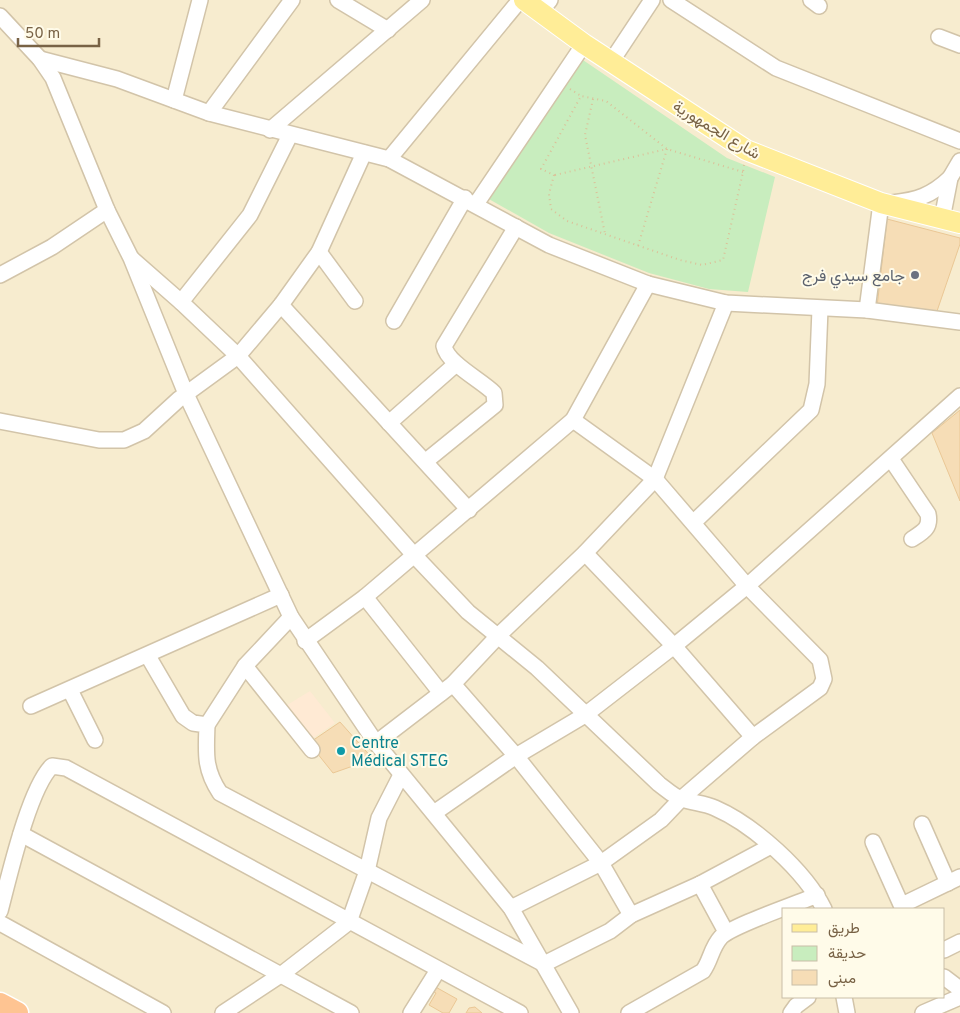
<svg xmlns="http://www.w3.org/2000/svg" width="960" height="1013" viewBox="0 0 960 1013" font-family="Overpass,Vazirmatn,sans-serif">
  <rect width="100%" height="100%" fill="#fef9e1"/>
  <path fill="#f7eccf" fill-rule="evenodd" d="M0,0H960V1013H0ZM784,909H944V997H784Z"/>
  <path fill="#ffead4" d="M310,691L335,723L300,747L274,713Z"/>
  <path fill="#c8edbe" d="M580,58L727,158L775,177L748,292L709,289L649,273L549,233L487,198Z"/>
  <g fill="#f6ddb6" stroke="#eac795">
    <path d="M887,219L960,238V244L936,314L877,307Z"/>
    <path d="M960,410V501L932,433Z"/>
    <path d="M340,722L373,759L333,773L309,743Z"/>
    <path d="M432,985L457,999L449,1013H443L429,1005L436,993L430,990Z"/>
    <path d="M475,1007L482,1013H466L469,1008Z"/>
  </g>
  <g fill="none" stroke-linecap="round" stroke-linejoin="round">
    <defs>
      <g id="minor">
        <path d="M338,0L388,30"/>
        <path d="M671,0L776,68L960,141"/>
        <path d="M811,0L819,6"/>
        <path d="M541,11L550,0"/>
        <path d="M0,16L40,59L53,78L107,210L131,258L186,394L291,617L376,743L511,908L571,1013"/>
        <path d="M939,37L960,45"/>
        <path d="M40,59L117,79L209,113L389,159L549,245L648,284L726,303L867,310L960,322"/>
        <path d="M611,62L652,0"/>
        <path d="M174,100L200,0"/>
        <path d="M209,113L292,0"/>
        <path d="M270,130L422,0"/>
        <path d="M389,159L520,0"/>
        <path d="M892,203C917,200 931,196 950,178"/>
        <path d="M476,204L584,44"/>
        <path d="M942,219L950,178L960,161"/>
        <path d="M319,252L355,301"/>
        <path d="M132,259L181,302L238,356L414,555L468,612L537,668L659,784C666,789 674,797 682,799C693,803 704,803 715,808C754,825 805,871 824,909"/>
        <path d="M0,275L52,247L107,210"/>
        <path d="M181,302L250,215L290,135"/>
        <path d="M281,305L469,510"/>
        <path d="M867,310L881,203"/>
        <path d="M394,321L465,198"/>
        <path d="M0,421L99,440H124L144,431L179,399L238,356L281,305L319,252L364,153"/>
        <path d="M389,423L456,364"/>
        <path d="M891,459L928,514C931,528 923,532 912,539"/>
        <path d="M426,461L495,405L494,393C481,380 447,363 444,346L516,227"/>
        <path d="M694,522L811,410L817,384L820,309"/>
        <path d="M585,553L674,646L753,737"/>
        <path d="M365,597L441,693"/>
        <path d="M305,641L365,597L573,420L648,284"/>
        <path d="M148,656L183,716L193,723L207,725C206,753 204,769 220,793L544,964L610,931L631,915L700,884L771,846"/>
        <path d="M245,666L312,750"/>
        <path d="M453,684L516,756L601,863L631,915"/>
        <path d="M70,690L95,740"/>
        <path d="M31,706L281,595"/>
        <path d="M207,725L245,666L291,617"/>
        <path d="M376,743L453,684L499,635L585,553L655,479L726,303"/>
        <path d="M434,813L516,756L585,715L674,646L747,586L960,396"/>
        <path d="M922,824L948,883"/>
        <path d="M21,834L351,1013"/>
        <path d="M873,842L903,909"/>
        <path d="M700,884L726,932"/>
        <path d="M902,905L960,877"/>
        <path d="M511,908L601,863L661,820L681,799L753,737L820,688L824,679L820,660L747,586L655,479L573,420"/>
        <path d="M0,911C9,877 29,788 52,766L66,768L520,1013"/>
        <path d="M0,923L163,1013"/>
        <path d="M944,950L960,942"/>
        <path d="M944,977L960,989"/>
        <path d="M844,997L847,1013"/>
        <path d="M223,1013L282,974L349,922L367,871L379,818L401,775"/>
        <path d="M411,1013L438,970"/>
        <path d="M629,1013L703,971C711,960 711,948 721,937C733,925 797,904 817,895"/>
        <path d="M791,1013L796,1006L808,997"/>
        <path d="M923,1013L960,997"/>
      </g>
      <path id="major" d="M524,0L584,44L746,150L881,203L960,223"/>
      <path id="highway" d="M0,1004L17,1013"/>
    </defs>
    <use href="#minor" stroke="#d2c4a9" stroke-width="18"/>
    <use href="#major" stroke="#fff" stroke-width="22"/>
    <use href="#highway" stroke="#fff" stroke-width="25"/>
    <g stroke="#dbc099" stroke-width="2" stroke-dasharray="1 4" stroke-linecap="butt">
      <path d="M570,89L581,96"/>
      <path d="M593,99L585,135L605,234"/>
      <path d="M743,172L667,149L606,101L581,96L541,169L554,175L549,194L551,209L567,221L680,260L702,265L723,260L743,172L744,165"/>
      <path d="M555,175L667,149L638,246"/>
    </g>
    <use href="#minor" stroke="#fff" stroke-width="15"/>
    <use href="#major" stroke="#ffed97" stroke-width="20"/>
    <use href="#highway" stroke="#fec492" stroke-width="22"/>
  </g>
  <circle fill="#6b7280" stroke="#fffbe9" stroke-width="2" cx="915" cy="275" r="5"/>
  <circle fill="#0f9aa8" stroke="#fffbe9" stroke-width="2" cx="341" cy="751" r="5"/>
  <g text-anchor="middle" stroke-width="4" stroke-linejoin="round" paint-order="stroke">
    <g font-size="16" fill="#786245" stroke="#fffbe9">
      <text transform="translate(717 129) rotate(31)" y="6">شارع الجمهورية</text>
    </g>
    <g font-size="16" fill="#5b616d" stroke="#fffbe9" text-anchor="end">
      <text x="905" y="281">جامع سيدي فرج</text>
    </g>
    <g font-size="16" fill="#0d838f" stroke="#fffbe9" text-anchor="start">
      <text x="351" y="748">Centre<tspan x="351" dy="18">Médical STEG</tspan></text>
    </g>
  </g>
  <rect x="782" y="908" width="162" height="90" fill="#fffbe9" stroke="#c9bea7"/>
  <rect x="792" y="924" width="25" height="8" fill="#ffed97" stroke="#c9bea7"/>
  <text x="828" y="933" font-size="15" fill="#786245">طريق</text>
  <rect x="792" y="946" width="25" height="15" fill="#c8edbe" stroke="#c9bea7"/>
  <text x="828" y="958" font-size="15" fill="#786245">حديقة</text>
  <rect x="792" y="970" width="25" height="15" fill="#f6ddb6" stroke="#c9bea7"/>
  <text x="828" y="983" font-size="15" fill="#786245">مبنى</text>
  <path d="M18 38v8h81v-8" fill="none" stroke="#786245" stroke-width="2.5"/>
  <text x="25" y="38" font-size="15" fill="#786245" stroke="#fffbe9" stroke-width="4" paint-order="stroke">50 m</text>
</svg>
